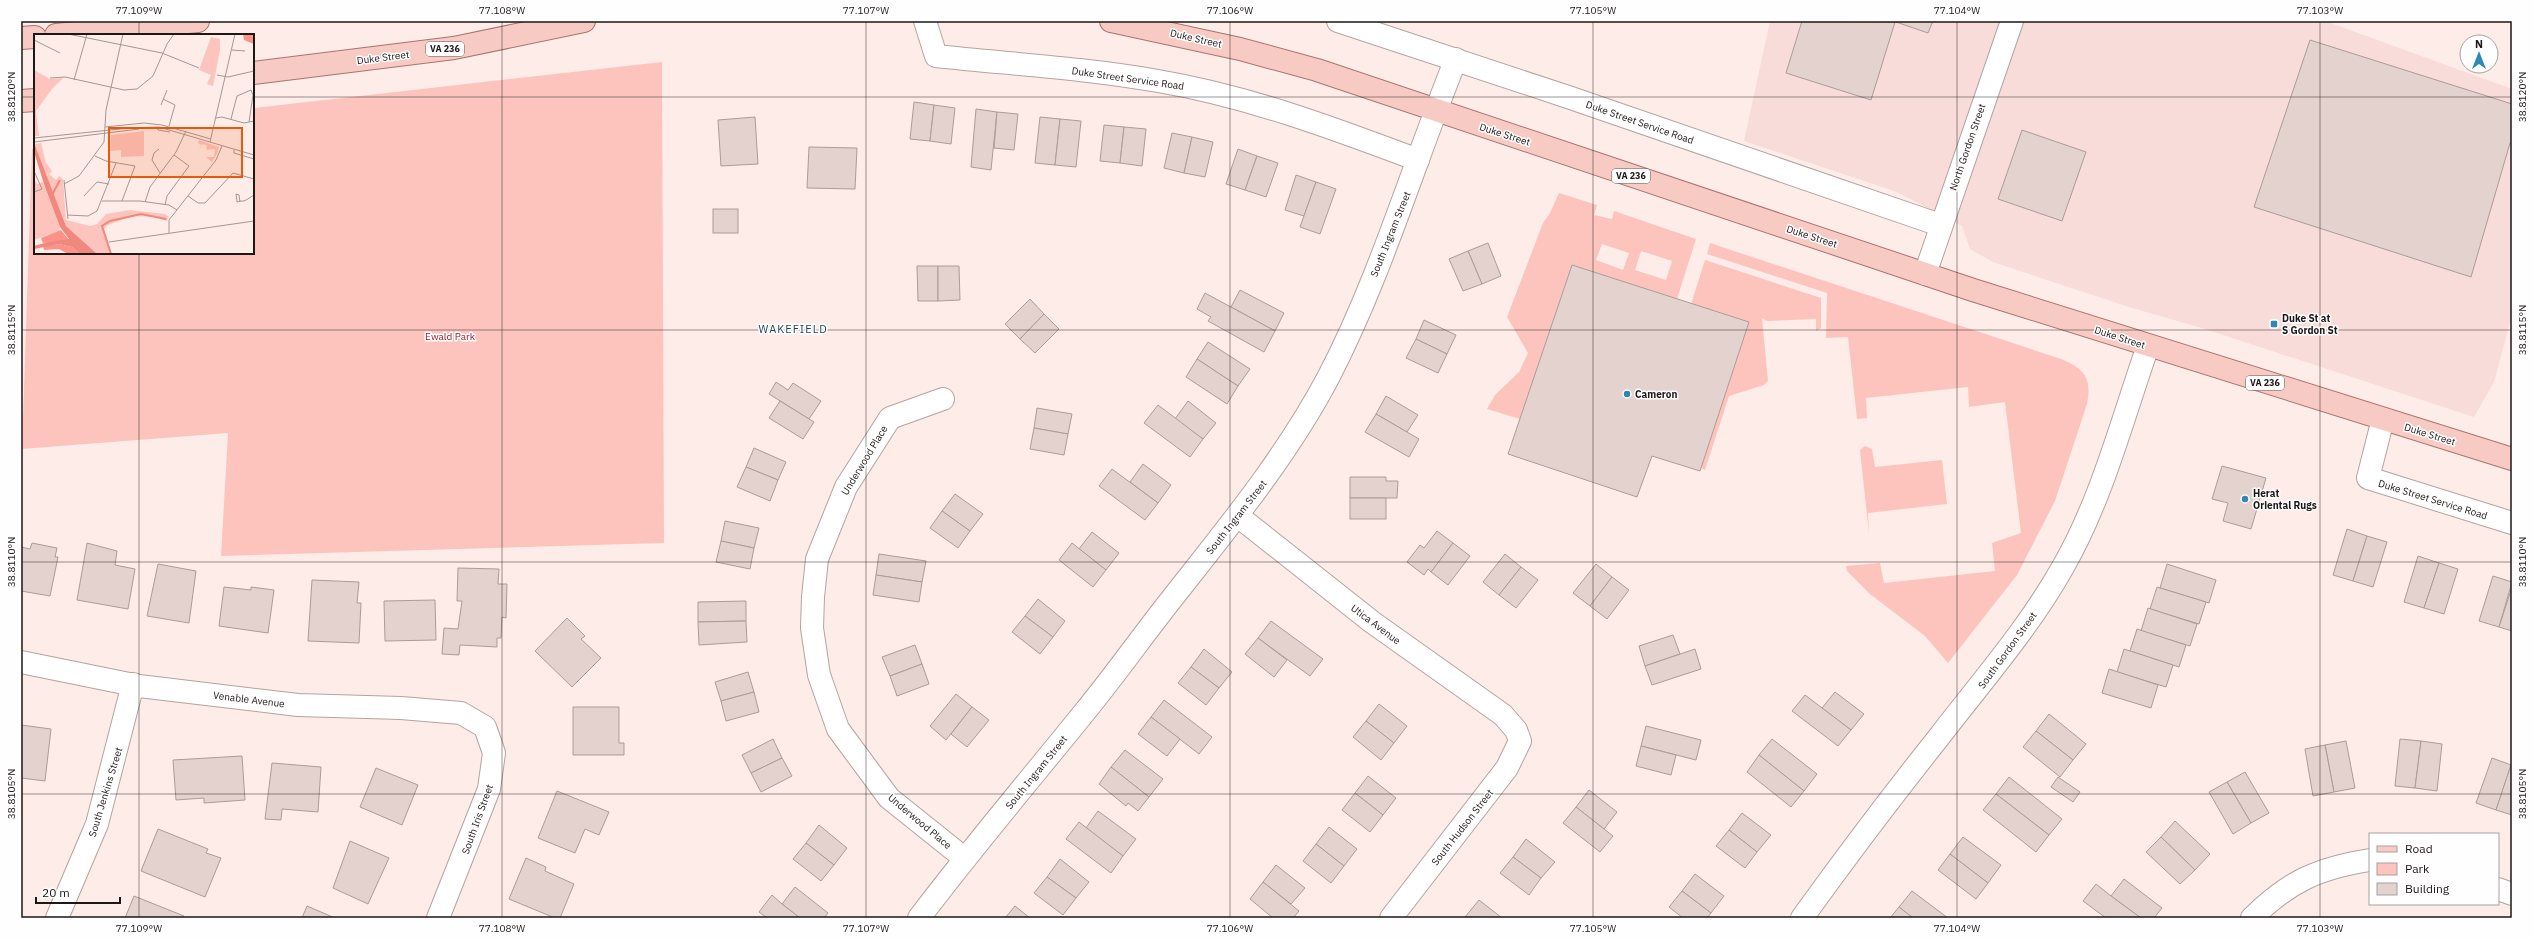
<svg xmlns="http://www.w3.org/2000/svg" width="2533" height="939" viewBox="0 0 2533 939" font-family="'IBM Plex Sans',sans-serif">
  <rect width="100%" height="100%" fill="#feece9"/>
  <path fill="#f7dcd9" d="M1770,21H2325L2512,89V315L2494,382L2474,417L2205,329L2129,307L1993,262L1970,249L1962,226L1897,192L1744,141Z"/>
  <g fill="#fcc4bd" fill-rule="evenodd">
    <path d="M662,62L664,543L221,556L228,433L22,449L32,149H35V253H253V108Z"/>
    <path d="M1559,193L1597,205L1594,215L1612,219L1614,211L1696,239L1677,299L1572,265L1520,419L1487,409L1495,395L1519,372L1528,353L1507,317L1543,223L1550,213ZM1602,244L1629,253L1623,270L1596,260ZM1641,251L1672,261L1666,280L1635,270Z"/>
    <path d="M1710,243L2061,359C2085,369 2092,378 2087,404L2055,501L2017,575L1948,663L1925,636L1870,594L1847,571L1846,566L1880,563L1884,583L1995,571L1992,543L2021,533L2005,402L1969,407L1968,387L1866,398L1867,418L1857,419L1848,337L1826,338L1827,293L1707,254Z"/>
    <path d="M1705,260L1821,298V328L1816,331V319L1767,321L1762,318L1768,381L1764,385L1729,396L1705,470L1701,468L1749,322L1691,304Z"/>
    <path d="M1865,446L1872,449L1875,467L1942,460L1947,504L1868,513L1869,534L1860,450Z"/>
  </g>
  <g fill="#e4d2cf" stroke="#ac9b98">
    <path d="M1802,21L1895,22L1871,100L1786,73Z"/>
    <path d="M1893,21H1933L1928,33Z"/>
    <path d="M2310,40L2512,104V142L2510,143L2471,277L2254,207Z"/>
    <path d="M914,102L934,105L930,141L910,139Z"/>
    <path d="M934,105L955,108L951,144L930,141Z"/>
    <path d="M976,109L997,112L991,170L971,167Z"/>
    <path d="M997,112L1018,114L1014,150L994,148Z"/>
    <path d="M755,117L758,164L721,166L718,120Z"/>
    <path d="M1040,117L1060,119L1055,165L1035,163Z"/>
    <path d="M1060,119L1081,121L1076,167L1055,165Z"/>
    <path d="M1104,125L1124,127L1120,163L1100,161Z"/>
    <path d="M1124,127L1146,129L1142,166L1120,163Z"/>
    <path d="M2022,130L2086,152L2062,221L1998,199Z"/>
    <path d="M1172,133L1192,137L1184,173L1164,168Z"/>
    <path d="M1192,137L1213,142L1205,177L1184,173Z"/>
    <path d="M809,147L857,148L855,189L807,188Z"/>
    <path d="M1238,149L1257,156L1245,190L1226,184Z"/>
    <path d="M1257,156L1278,163L1266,197L1245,190Z"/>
    <path d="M1296,175L1316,182L1304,216L1285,210Z"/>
    <path d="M1316,182L1336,189L1320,234L1300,227Z"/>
    <rect x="713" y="209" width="25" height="24"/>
    <path d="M1488,243L1501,276L1482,284L1468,251Z"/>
    <path d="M1468,251L1482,284L1463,291L1449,259Z"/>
    <path d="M1572,265L1749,322L1700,471L1652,456L1637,497L1508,454Z"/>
    <path d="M917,266H938V301H918Z"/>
    <path d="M938,266H959L960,300L938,301Z"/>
    <path d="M1240,290L1284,313L1275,331L1231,307Z"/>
    <path d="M1205,293L1275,331L1264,352L1208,321L1211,317L1197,309Z"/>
    <path d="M1030,299L1044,314L1020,339L1005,324Z"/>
    <path d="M1044,314L1059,329L1035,353L1020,339Z"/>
    <path d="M1424,320L1456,335L1447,354L1416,339Z"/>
    <path d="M1416,339L1447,354L1438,373L1406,358Z"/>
    <path d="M1208,342L1250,369L1238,386L1197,359Z"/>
    <path d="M1197,359L1238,386L1227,404L1186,377Z"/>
    <path d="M776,382L788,390L793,383L821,401L809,419L769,394Z"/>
    <path d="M1386,396L1418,415L1407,432L1376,414Z"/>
    <path d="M780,401L814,422L803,439L769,418Z"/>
    <path d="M1188,401L1216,423L1203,439L1175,419Z"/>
    <path d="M1158,405L1203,439L1190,457L1144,423Z"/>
    <path d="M1037,408L1072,414L1068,434L1034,428Z"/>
    <path d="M1376,414L1419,439L1409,457L1365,432Z"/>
    <path d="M1034,428L1068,434L1064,455L1030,449Z"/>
    <path d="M754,448L786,462L778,480L746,467Z"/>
    <path d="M1143,464L1171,485L1158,503L1130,482Z"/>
    <path d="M2222,466L2266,478L2251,529L2223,521L2228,503L2212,499Z"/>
    <path d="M746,467L778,480L770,501L737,487Z"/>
    <path d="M1112,469L1158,503L1145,520L1099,486Z"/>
    <path d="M1350,477H1386V481H1398L1397,498H1350Z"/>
    <path d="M955,494L983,514L970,531L942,511Z"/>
    <rect x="1350" y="498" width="36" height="21"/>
    <path d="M942,511L970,531L958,548L930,528Z"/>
    <path d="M725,521L759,528L754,548L721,541Z"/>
    <path d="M2347,529L2367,536L2353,581L2333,575Z"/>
    <path d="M1437,531L1453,543L1431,572L1428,569L1424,575L1407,562L1420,545L1424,548Z"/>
    <path d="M1092,532L1119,553L1106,570L1079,549Z"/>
    <path d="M2367,536L2387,542L2373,587L2353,581Z"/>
    <path d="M721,541L754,548L750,569L716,562Z"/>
    <path d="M32,543L57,548L55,557H58L50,596L21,591V547L30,549Z"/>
    <path d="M87,543L117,551L115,565L135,569L128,609L77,600Z"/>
    <path d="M1072,543L1106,570L1093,587L1059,560Z"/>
    <path d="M1453,543L1470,556L1448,585L1431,572Z"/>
    <path d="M879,554L926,561L922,582L876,575Z"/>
    <path d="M1505,554L1521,567L1499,595L1483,582Z"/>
    <path d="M2418,556L2439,563L2424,608L2404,602Z"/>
    <path d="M2439,563L2458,569L2444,614L2424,608Z"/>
    <path d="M158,564L196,571L189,623L147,616Z"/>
    <path d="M1596,564L1612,577L1590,606L1573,593Z"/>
    <path d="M2167,564L2216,580L2209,603L2160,588Z"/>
    <path d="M1521,567L1538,580L1516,608L1499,595Z"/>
    <path d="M458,568L499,569L498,584H507L506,618L502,617L501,638H497V647L460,645L459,655L442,654L444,628L458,629L462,601H457Z"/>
    <path d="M876,575L922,582L919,602L873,595Z"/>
    <path d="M2493,576L2512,582L2499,627L2479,621Z"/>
    <path d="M1612,577L1629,590L1607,619L1590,606Z"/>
    <path d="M312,580L359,582L357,603H361L359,643L308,641Z"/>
    <path d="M224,587L251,590V587L274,590L268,633L219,626Z"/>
    <path d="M2157,587L2206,602L2199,624L2150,609Z"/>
    <path d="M2512,587V631L2499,627Z"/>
    <path d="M1038,599L1065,621L1053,637L1025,616Z"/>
    <path d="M435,600L436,640L385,641L384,601Z"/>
    <path d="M746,601V621L698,622V602Z"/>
    <path d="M2148,608L2197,624L2190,646L2141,631Z"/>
    <path d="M1025,616L1053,637L1040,654L1012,632Z"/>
    <path d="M567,618L585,636L581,639L601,658L572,687L535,651Z"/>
    <path d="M746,621L747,642L699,645L698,622Z"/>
    <path d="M1271,621L1323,659L1310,676L1258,638Z"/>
    <path d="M2137,629L2186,645L2179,667L2130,651Z"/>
    <path d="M1673,635L1680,654L1645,666L1639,646Z"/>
    <path d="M1258,638L1287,660L1274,677L1245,654Z"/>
    <path d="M915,645L922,664L890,676L882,657Z"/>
    <path d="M1204,649L1232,672L1219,688L1191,667Z"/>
    <path d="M1695,649L1701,669L1652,685L1645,666Z"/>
    <path d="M2124,649L2173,665L2166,687L2117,672Z"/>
    <path d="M922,664L929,684L897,696L890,676Z"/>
    <path d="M1191,667L1219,688L1206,705L1178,683Z"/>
    <path d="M2109,669L2158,685L2151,708L2102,693Z"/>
    <path d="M748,672L754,692L721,701L715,682Z"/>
    <path d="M754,692L759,712L726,721L721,701Z"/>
    <path d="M1835,692L1864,714L1851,730L1822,708Z"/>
    <path d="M956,694L972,707L946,740L930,726Z"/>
    <path d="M1805,695L1851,730L1838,746L1792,711Z"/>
    <path d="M1164,700L1212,737L1199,754L1151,717Z"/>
    <path d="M1379,704L1407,726L1394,743L1366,721Z"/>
    <path d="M573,707H619V743H624V755H573Z"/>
    <path d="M972,707L989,720L967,747L951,734Z"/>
    <path d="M2049,714L2086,744L2073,760L2036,731Z"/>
    <path d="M1151,717L1180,739L1167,756L1138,734Z"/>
    <path d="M1366,721L1394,743L1381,760L1353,737Z"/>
    <path d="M21,725L51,729L45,781L21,778Z"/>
    <path d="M1646,726L1701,740L1696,760L1641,746Z"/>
    <path d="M2036,731L2073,760L2060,777L2023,747Z"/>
    <path d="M773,739L782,758L751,773L742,755Z"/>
    <path d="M1772,739L1817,774L1804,791L1759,755Z"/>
    <path d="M2400,739L2421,741L2415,788L2395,786Z"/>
    <path d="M2346,741L2355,788L2334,792L2325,745Z"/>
    <path d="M2421,741L2442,744L2437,791L2415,788Z"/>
    <path d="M2325,745L2334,792L2313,796L2305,749Z"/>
    <path d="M1641,746L1676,755L1671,775L1636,766Z"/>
    <path d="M1125,750L1163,779L1149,797L1111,767Z"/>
    <path d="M1759,755L1804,791L1791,807L1747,772Z"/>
    <path d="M242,756L245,800L204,803V798L176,800L173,760Z"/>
    <path d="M782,758L792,776L761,792L751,773Z"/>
    <path d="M2492,758L2511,765L2496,810L2476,803Z"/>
    <path d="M272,763L321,767L318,812L282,809L281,820L265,819Z"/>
    <path d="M2511,765H2512V815L2496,810Z"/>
    <path d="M1111,767L1149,797L1138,811L1128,803L1126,806L1099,784Z"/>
    <path d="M376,768L418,785L402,825L360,807Z"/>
    <path d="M2245,772L2269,813L2251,823L2227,782Z"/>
    <path d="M1368,776L1396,798L1383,815L1355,793Z"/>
    <path d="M2009,777L2062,819L2049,835L1996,794Z"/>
    <path d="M2058,777L2080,792L2073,802L2051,787Z"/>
    <path d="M2227,782L2251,823L2233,834L2209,792Z"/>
    <path d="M1589,790L1617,812L1604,829L1576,807Z"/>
    <path d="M557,791L609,812L599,835L585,829L575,853L538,838Z"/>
    <path d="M1355,793L1383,815L1370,832L1342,810Z"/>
    <path d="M1996,794L2049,835L2036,852L1983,810Z"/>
    <path d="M1576,807L1613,836L1600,852L1563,823Z"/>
    <path d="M1098,811L1136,839L1123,856L1086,828Z"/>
    <path d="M1742,813L1771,835L1757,852L1729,830Z"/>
    <path d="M2175,821L2210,854L2195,870L2161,837Z"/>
    <path d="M1079,822L1123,856L1111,873L1066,839Z"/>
    <path d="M819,825L847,848L834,865L806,843Z"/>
    <path d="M1329,827L1357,849L1344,866L1316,844Z"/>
    <path d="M158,829L208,849L206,853L221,858L205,897L141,871Z"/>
    <path d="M1729,830L1757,852L1745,868L1716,846Z"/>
    <path d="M1963,837L2001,865L1988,883L1950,854Z"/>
    <path d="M2161,837L2195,870L2180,884L2146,852Z"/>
    <path d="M1526,839L1555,862L1541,878L1513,857Z"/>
    <path d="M350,841L389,858L368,904L333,888Z"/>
    <path d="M806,843L834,865L821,881L793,859Z"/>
    <path d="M1316,844L1344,866L1331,883L1303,861Z"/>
    <path d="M1950,854L1988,883L1976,899L1938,870Z"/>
    <path d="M1513,857L1541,878L1529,895L1500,873Z"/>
    <path d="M526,858L546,867L545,871L574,884L560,918H555L509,899Z"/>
    <path d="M1060,859L1089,882L1076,898L1047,877Z"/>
    <path d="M1276,865L1305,888L1291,904L1263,882Z"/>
    <path d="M1695,874L1724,896L1711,913L1682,891Z"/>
    <path d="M1047,877L1076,898L1063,915L1034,893Z"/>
    <path d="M2124,879L2162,908L2154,918H2141L2111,896Z"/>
    <path d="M1263,882L1299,911L1293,918H1273L1250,899Z"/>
    <path d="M2096,884L2111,896L2141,918H2106L2083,901Z"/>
    <path d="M795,887L828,913L824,918H800L782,904Z"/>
    <path d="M1682,891L1711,913L1707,918H1683L1669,907Z"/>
    <path d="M1912,891L1948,918H1913L1899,907Z"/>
    <path d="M772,895L782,904L800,918H767L759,912Z"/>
    <path d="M134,896L184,916L183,918H125Z"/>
    <path d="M1479,900L1502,918L1465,917Z"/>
    <path d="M307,906L335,918H302Z"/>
    <path d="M1015,906L1030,918H1005Z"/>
    <path d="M1899,907L1913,918H1890Z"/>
  </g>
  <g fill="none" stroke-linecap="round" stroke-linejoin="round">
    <defs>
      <g id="minor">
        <path d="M925,21L936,56C1010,64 1085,68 1158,81C1247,96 1333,128 1418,160"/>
        <path d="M1338,21L1568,97L1940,225"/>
        <path d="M1925,274L2012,21"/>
        <path d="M943,399L890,418L846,487L817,559L813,597L812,628L819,675L838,729L889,798L964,858"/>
        <path d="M2383,419L2368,478L2512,523"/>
        <path d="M1238,516L1372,622L1503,715L1516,730L1520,741L1507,768L1391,918"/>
        <path d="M21,662L139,686L298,705L401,708L461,713L485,727L494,753L489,789L438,918"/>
        <path d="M2498,889L2512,894"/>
        <path d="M57,918L97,824L133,684"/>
        <path d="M919,918C972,848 1028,782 1083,714C1115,675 1143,635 1174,596C1229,526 1286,457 1328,378C1381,276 1413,165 1456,59"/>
        <path d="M1802,918C1846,857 1892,796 1939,737C1982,681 2028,629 2063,567C2102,499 2122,420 2148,346"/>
        <path d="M2252,918C2289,881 2319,868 2370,860"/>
      </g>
      <g id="primary">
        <path d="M1111,21L1240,49L1317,70L1973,290L2512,459"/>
        <path d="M56,35L198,21"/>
        <path d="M21,38L35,37"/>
        <path d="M253,73L454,48L584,21"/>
        <path d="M21,101L35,100"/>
      </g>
    </defs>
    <use href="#minor" stroke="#b4a3a1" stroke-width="24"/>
    <use href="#primary" stroke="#a9746e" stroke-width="24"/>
    <use href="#minor" stroke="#fff" stroke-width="22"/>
    <use href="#primary" stroke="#f8cac4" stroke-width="22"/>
  </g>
  <path fill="none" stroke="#1d1716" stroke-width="1" stroke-opacity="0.45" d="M139,21V35M502,21V918M866,21V918M1230,21V918M1593,21V918M1957,21V918M2320,21V918M21,97H35M253,97H2512M139,253V918M21,330H2512M21,562H2512M21,794H2512"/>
  <g fill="#3087b6" stroke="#fefefe" stroke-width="1.5">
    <rect x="2270" y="320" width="8" height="8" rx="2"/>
    <circle cx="1627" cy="394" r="4"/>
    <circle cx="2245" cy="499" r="4"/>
  </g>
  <g text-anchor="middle" stroke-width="3" stroke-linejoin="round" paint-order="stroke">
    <g fill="#fefefe" stroke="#605c5c" stroke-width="1">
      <rect x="426" y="42" width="38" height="14" rx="3"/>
      <rect x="1612" y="169" width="38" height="14" rx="3"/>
      <rect x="2246" y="376" width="38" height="14" rx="3"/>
    </g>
    <g font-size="9" font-weight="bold" fill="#1d1716">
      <text x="445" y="52">VA 236</text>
      <text x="1631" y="179">VA 236</text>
      <text x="2265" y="386">VA 236</text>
    </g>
    <g font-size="10" fill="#1d1716" stroke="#fefefe">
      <text transform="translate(1196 38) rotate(13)" y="4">Duke Street</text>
      <text transform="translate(383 57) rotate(-7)" y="4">Duke Street</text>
      <text transform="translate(1128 78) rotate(8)" y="4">Duke Street Service Road</text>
      <text transform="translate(1640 122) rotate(19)" y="4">Duke Street Service Road</text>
      <text transform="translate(1505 134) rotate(18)" y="4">Duke Street</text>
      <text transform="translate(1967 147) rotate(-71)" y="4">North Gordon Street</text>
      <text transform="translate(1390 234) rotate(-68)" y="4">South Ingram Street</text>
      <text transform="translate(1812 236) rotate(18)" y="4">Duke Street</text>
      <text transform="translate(2120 337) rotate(18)" y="4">Duke Street</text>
      <text transform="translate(2430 434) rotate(17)" y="4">Duke Street</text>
      <text transform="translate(864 460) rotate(-59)" y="4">Underwood Place</text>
      <text transform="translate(2433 499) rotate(17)" y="4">Duke Street Service Road</text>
      <text transform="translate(1236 517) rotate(-52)" y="4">South Ingram Street</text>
      <text transform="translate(1376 624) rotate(37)" y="4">Utica Avenue</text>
      <text transform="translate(2007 650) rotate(-54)" y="4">South Gordon Street</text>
      <text transform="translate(249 699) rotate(7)" y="4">Venable Avenue</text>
      <text transform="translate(1036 772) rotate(-51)" y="4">South Ingram Street</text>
      <text transform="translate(105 792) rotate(-73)" y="4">South Jenkins Street</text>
      <text transform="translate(477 819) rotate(-70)" y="4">South Iris Street</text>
      <text transform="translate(920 821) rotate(40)" y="4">Underwood Place</text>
      <text transform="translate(1462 827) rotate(-52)" y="4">South Hudson Street</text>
    </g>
    <g font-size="10" font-weight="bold" fill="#1d1716" stroke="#fefefe" text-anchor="start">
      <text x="2282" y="322">Duke St at<tspan x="2282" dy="12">S Gordon St</tspan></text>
      <text x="1635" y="398">Cameron</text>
      <text x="2253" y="497">Herat<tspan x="2253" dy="12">Oriental Rugs</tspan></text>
    </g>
    <g font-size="10" fill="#94181a" stroke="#fefefe">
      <text x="450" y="340">Ewald Park</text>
    </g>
    <g font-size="11" letter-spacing="1" fill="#163f55" stroke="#fefefe">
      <text x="793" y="333">WAKEFIELD</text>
    </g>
  </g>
  <g transform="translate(34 34)">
    <rect width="220" height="220" fill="#feece9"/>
    <path d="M177,3L186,5V16L179,52L173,50L177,41L165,36ZM0,36L16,45L29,44L18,55L2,77L5,102H0ZM110,97V122L87,123V116L76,117L77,101ZM165,106L185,113L183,120L178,128L172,123H180L181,115L173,116L172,111L168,110L165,118L167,111L164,109ZM7,109L12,129L18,137L15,140L22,146L25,142L29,145L32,186L56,192L63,190L72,180L96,176L131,180L135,183L133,187L122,183L98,182L74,191L70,195L78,220H63L32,192L0,110ZM0,145L3,150L9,148L26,193L25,197L0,206Z" fill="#fcc4bd"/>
    <path d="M209,0H220V10L210,6ZM27,196L35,206L9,209L7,204ZM25,210L38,213L46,220H34L25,215L10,216L9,212Z" fill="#fc9288"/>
    <path d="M0,109L32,192L63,220H46L38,213L25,210L0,215V212L14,208L35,205L26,193L11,153L0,118Z" fill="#f0887e"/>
    <path fill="none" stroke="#f0887e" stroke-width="2" d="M18,161L26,146M77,220L68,192L76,187L107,180L132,185"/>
    <path fill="none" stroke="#a49795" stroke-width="1" d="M34,0L128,19L165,34M0,6L26,19M198,16L211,17M183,41L194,43L220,37M16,44L31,43L90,56L103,55L119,42L133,10L140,0M40,46L53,0M129,65L141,71L135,92M127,71L133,56M182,84L188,83L210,89L220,87M197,85L203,62L217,56L219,61L215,88M71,93L110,89L128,91L177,105M123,93L124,96L136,98M0,104L95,94L125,93L220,121M0,108L105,95M176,108L201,0M125,115L120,119L118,126L126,139M200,116V119L220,125M61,122L72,127L101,132L88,167M0,137L8,155L0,158M30,146L34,185M30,150L45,142L70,108L72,76L89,0M50,162L63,148L75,150M154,162L164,169H171L199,139L220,145M68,167H106L135,171L143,176M111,168L116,153L142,118L152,97M206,168L205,161L202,160L203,168L207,167H210L212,166L220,161M131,171L133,162L155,132L140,121M33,181L54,182L63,177L82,129M135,199V186L182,126L188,112M75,208L220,187"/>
    <path fill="#e8590c" fill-opacity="0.15" stroke="#e8590c" stroke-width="2" d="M75,94H208V143H75Z"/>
    <rect width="220" height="220" fill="none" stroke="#1d1716" stroke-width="2"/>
  </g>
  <rect width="2533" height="939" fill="none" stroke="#fefefe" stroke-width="44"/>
  <rect x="2369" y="833" width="130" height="72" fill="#fefefe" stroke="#a4a2a1"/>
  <rect x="2377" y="846" width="20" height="6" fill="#f8cac4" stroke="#a4a2a1"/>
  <text x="2405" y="853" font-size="12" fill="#1d1716">Road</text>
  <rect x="2377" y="863" width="20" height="12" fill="#fcc4bd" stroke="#a4a2a1"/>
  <text x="2405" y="873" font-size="12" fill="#1d1716">Park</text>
  <rect x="2377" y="883" width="20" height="12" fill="#e4d2cf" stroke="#a4a2a1"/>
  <text x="2405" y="893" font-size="12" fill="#1d1716">Building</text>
  <g transform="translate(2479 54)"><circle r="19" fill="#fefefe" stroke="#a4a2a1"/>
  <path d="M0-3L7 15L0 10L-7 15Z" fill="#3087b6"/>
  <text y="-6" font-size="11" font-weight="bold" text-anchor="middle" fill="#1d1716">N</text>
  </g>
  <path d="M36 897v6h84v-6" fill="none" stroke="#1d1716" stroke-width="2"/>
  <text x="42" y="897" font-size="12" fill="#1d1716" stroke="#fefefe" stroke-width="3" paint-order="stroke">20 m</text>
  <rect x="22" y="22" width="2489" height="895" fill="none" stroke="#1d1716" stroke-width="1.5"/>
  <g font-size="10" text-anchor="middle" fill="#1d1716">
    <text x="139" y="14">77.109°W</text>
    <text x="502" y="14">77.108°W</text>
    <text x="866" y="14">77.107°W</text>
    <text x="1230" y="14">77.106°W</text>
    <text x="1593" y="14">77.105°W</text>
    <text x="1957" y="14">77.104°W</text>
    <text x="2320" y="14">77.103°W</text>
    <text transform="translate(11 97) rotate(-90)" y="4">38.8120°N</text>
    <text transform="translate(2522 97) rotate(-90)" y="4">38.8120°N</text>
    <text transform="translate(11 330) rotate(-90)" y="4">38.8115°N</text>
    <text transform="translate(2522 330) rotate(-90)" y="4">38.8115°N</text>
    <text transform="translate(11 562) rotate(-90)" y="4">38.8110°N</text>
    <text transform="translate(2522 562) rotate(-90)" y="4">38.8110°N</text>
    <text transform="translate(11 794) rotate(-90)" y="4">38.8105°N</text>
    <text transform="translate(2522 794) rotate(-90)" y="4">38.8105°N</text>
    <text x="139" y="932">77.109°W</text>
    <text x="502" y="932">77.108°W</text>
    <text x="866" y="932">77.107°W</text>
    <text x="1230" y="932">77.106°W</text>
    <text x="1593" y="932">77.105°W</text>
    <text x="1957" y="932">77.104°W</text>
    <text x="2320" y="932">77.103°W</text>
  </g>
</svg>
